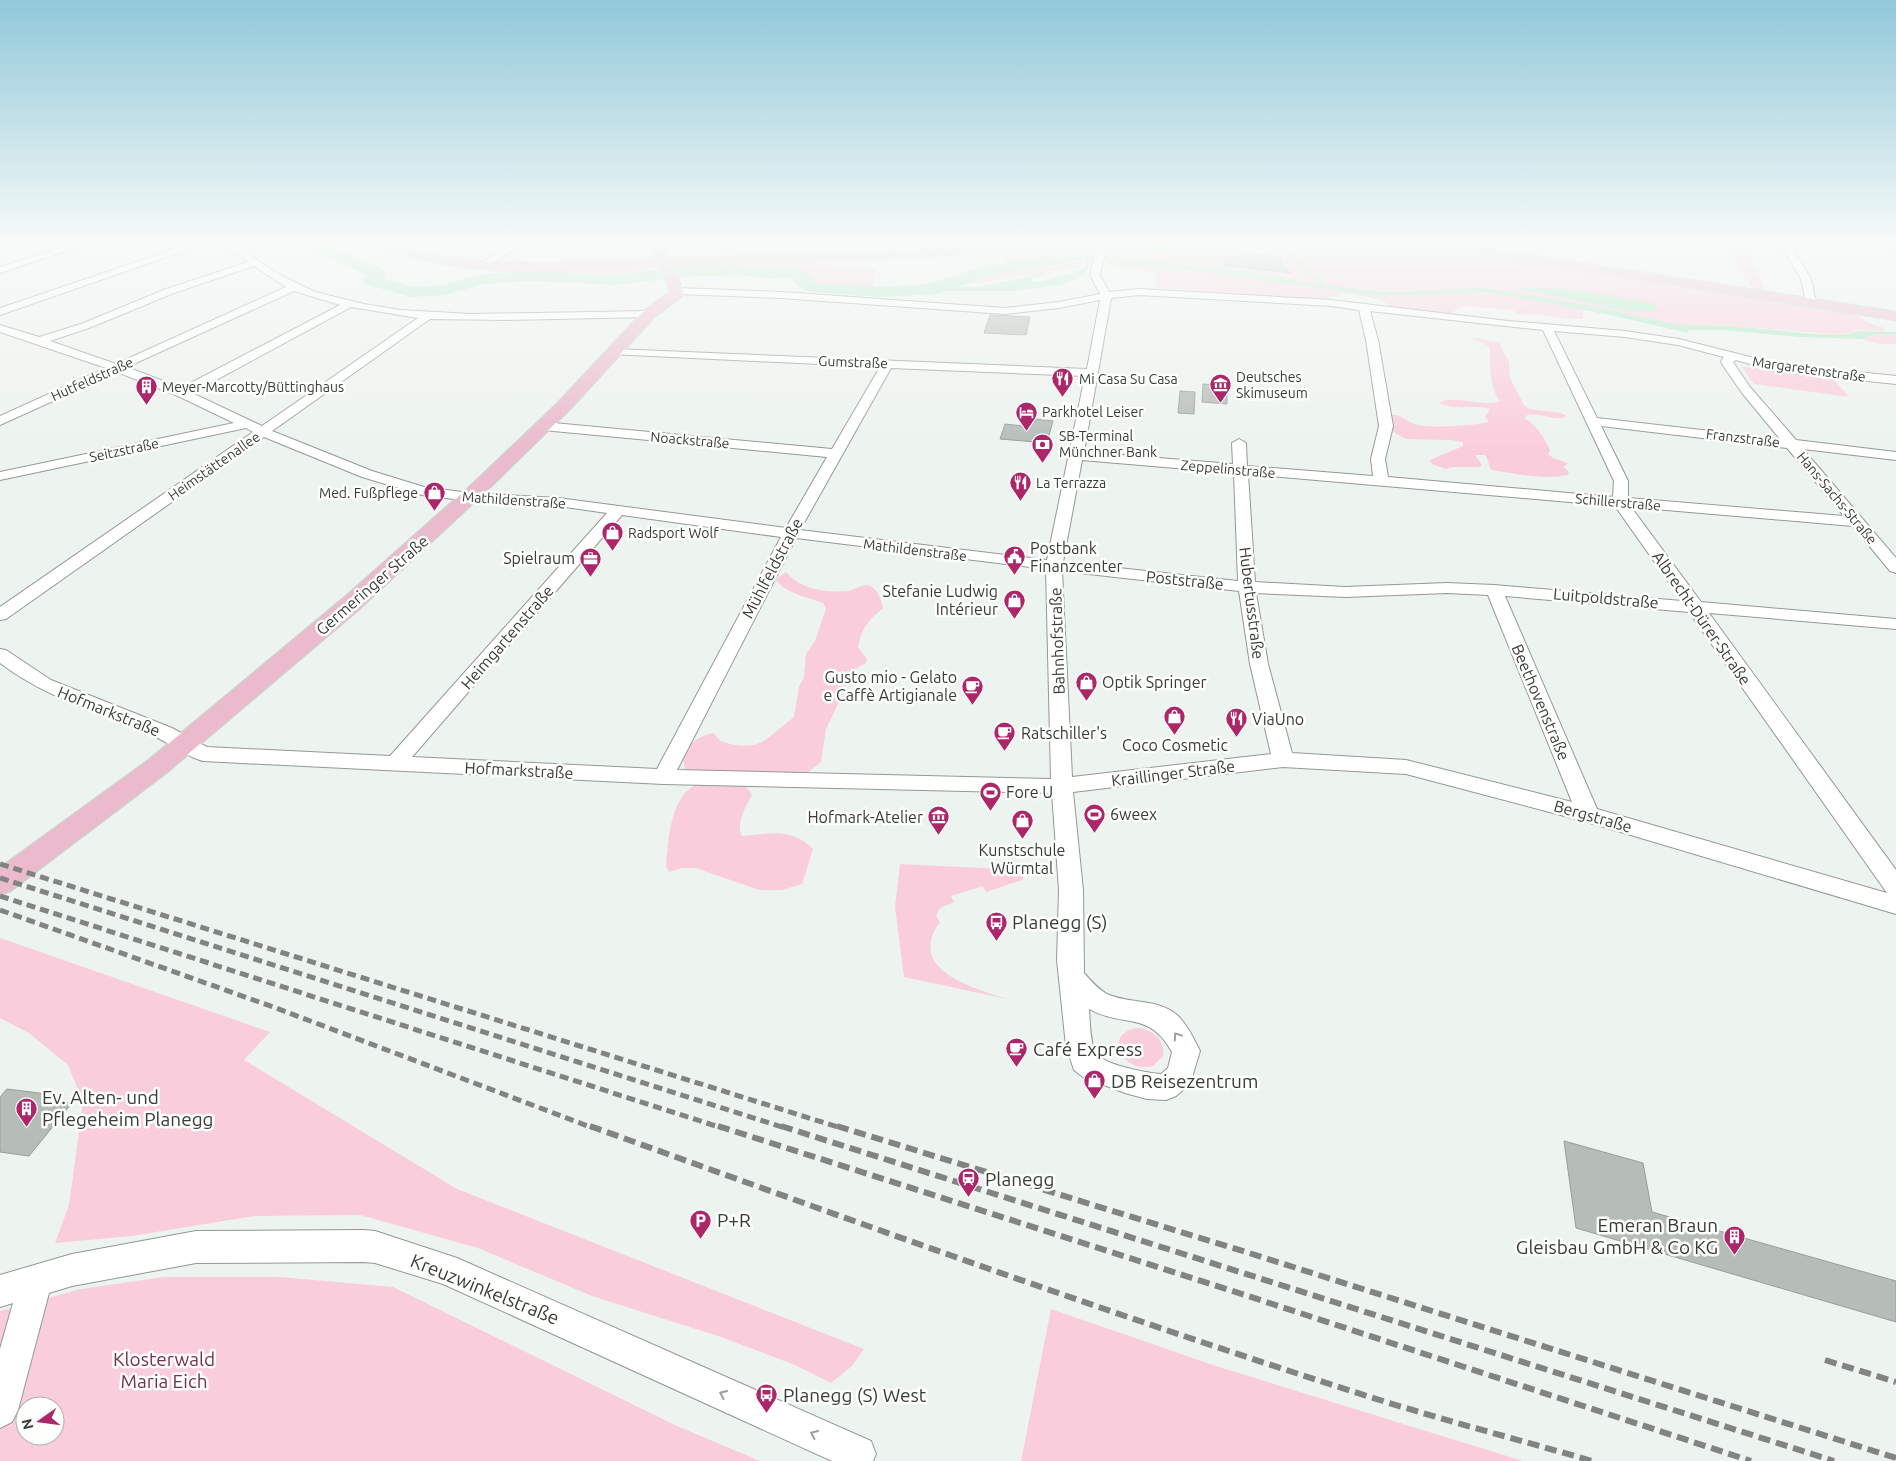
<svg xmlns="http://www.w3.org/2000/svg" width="1896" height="1461" viewBox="0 0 1896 1461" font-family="Ubuntu,sans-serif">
  <rect width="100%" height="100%" fill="#edf3ef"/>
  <g fill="#facddd" fill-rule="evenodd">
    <path d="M1111,244H1414L1855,313L1866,322L1884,328L1883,329L1885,331L1856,330L1843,335L1721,325L1687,327L1584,309L1586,310L1583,311V319H1581C1570,319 1560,317 1549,316C1536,314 1525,318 1513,311L1515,310L1466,306H1462L1460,309C1454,310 1453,312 1449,314C1440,317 1401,308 1389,307V304L1377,299L1342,292L1338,297H1327L1329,298L1327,300H1309L1156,287L1155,272L1107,265C1102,257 1108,252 1111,244Z"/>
    <path d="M1726,244H1744L1767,293L1753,291Z"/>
    <path d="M1062,247L1085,251L1086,255L1010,264L998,251Z"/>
    <path d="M1081,261V267L978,283L972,281L1000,272L1060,266Z"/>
    <path d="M745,262H820L821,265H837L840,268H875L874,290L837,289L810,283L805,275L796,272H770L738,269L675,271V269L678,266L686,265Z"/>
    <path d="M643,268L650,269L655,273L613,279L530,274L536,270Z"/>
    <path d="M1881,333L1896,335V344H1879L1862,339Z"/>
    <path d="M1476,338L1499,343L1509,362L1510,378L1524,405L1529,409L1561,413L1567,416C1555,423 1540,411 1527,415L1525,418C1537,426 1544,437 1550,450L1548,454L1553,458L1568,463L1564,467L1569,472L1568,475C1544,480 1517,474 1492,470C1488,465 1489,460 1485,455H1475L1482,465L1479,467H1453L1446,469L1432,464L1430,460L1463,446V442L1451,440L1406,439L1390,430L1395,425L1389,415C1402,413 1407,423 1418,425C1428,428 1483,426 1489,421L1485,417L1490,409C1473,404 1456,411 1439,403C1451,394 1485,408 1500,401C1490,389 1489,364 1490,349L1487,345L1472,339Z"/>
    <path d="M1741,366L1832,378L1849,397L1754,384Z"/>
    <path d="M786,572C800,589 825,593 847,591C853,590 860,586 865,585C877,585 881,599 883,608C867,622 863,626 858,647L867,659L866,663L850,672L840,700L826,729L821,762L808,772L800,773L686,771C676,752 696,735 714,733L720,741C760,754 765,739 794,717L799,687L804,677L806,654L815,641L826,609L823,603C810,598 781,592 776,579Z"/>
    <path d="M700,783L744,784L752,795C746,806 735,824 742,836C770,834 791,827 813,849L802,884L782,890H759L696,868H682L669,872L666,867C668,842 670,792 700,783Z"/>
    <path d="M900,864L1025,870L1022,875L1024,877L1022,880L986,892L983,886L951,896L954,902L940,908L936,916L940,922C905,970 974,988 1007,999L904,977L895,907Z"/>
    <path d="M0,938L270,1032L244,1060L457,1189L864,1349L852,1366L831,1383L795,1365L721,1337L592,1296L478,1248L360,1215L254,1216L132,1236L55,1243L69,1205L83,1102L68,1065L29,1033L0,1018Z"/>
    <path d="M1137,1028C1153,1030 1165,1039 1163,1056L1153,1066C1122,1074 1102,1034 1137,1028Z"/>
    <path d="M164,1277H280L393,1287L677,1426L760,1461H0V1311L81,1289ZM25,1406H55V1436H25Z"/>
    <path d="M1051,1309L1216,1366L1523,1461H1021Z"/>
  </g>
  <g fill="#afe7c3">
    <path d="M1165,244H1277L1288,248L1305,267L1327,285L1367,291L1394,292L1482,288L1509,291L1596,307L1679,325L1734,326L1813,334L1845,335L1857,331L1896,332V335L1875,334L1862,339L1800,337L1723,330H1687L1688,333L1610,315L1488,292L1421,295H1367L1214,273L1091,260L1087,271L1079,278L1060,285L1014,291H891L898,289L934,286L979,287L1044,273L1045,275L1031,279L1032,281L1040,282L1084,269L1086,260L1084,258L1059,265L1007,269L1003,267L1004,265L1090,255L1254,273L1318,284L1286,252L1269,247L1188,246L1172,251H1143L1141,249Z"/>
    <path d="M1521,288C1565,287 1612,295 1655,304L1657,311H1626L1520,289Z"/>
  </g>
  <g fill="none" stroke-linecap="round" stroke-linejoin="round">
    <path fill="#afe7c3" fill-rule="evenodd" d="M316,244H332V247L384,270L386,274L383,278L412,287L443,285L483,274L527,271L616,275L681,267L739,265L768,269L794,268L807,272L816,283L877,287L927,284L990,265L1049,256L1055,258L1057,261L1055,264L1049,266L993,275L937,294L877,297L811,292L799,287L792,278L768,279L739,275L681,277L616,285L527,281L484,284L444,295L411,297L365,284L363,280L367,275L318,252Z"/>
  </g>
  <g fill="#b6bcb8" stroke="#999e9b">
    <path d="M1266,255L1283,259L1280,265L1291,273L1224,265V257Z"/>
    <path d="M990,315L1030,317L1026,335L984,333Z"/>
    <path d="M1203,384L1227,386V404L1202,402Z"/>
    <path d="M1180,391L1195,392L1194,414L1178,413Z"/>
    <path d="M1026,418L1053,421L1047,443L1000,439L1005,424L1023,426Z"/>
    <path d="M7,1089L47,1094L42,1100L72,1103L29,1156L0,1152V1097Z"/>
    <path d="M1564,1141L1643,1163L1652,1212L1896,1281V1322L1576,1228Z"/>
  </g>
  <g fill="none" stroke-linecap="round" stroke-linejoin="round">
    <defs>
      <g id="minor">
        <path d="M72,244H86L0,273V267Z"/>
        <path d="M190,244H204L0,315V308Z"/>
        <path d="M222,244H233L280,275L315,292L364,304L400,310L471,314L649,311L654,314L649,317L507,320L430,319L272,431L372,471L424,487L470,493L558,498L786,528L827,457L543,430L536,426L543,422L832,449L880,367L610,354L608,352L614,349L1087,369L1100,300L1059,308L1005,314L781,298L677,294L672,291L677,288L781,292L1005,308L1059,302L1100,294L1090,275L1097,244H1107L1100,275L1109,292L1140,289L1331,300L1508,321L1625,331L1679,339L1774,363L1896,376V384L1774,371L1736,360L1733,362L1750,387L1796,440L1896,452V460L1803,449L1896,558V573L1890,571L1853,526L1631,507L1701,602L1896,619V629L1709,613L1896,870V914L1587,822L1406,774L1283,767L1073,792L1083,890L1084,973C1091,981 1098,989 1107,994C1128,1004 1157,998 1177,1015C1187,1024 1194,1039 1200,1051L1190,1084L1176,1096L1166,1100L1147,1099L1125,1093L1083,1077L1074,1070L1066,1046L1057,960L1059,890L1052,793L663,784L203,761C185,756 166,741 148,733C95,710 48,699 0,663V649L6,650L51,680L172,728L207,747L390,756L607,513L558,506L470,501L422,495L362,477L264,437L6,619L0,620V607L253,432L246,428L0,480V472L234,423L178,396L117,372L0,425V416L106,368L0,332V325L39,337L81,324L166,289L248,262ZM254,266L286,287L116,364L50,341L89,328L174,293ZM294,291L340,305L181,388L127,367ZM1140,295L1331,306L1359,310L1366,340L1379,426L1371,459L1373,476L1247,466L1246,443L1239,439L1232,443L1233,464L1084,452L1111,298ZM351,307L418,318L262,426L192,393ZM1370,311L1543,330L1614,481L1613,497L1388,477L1385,459L1393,426L1378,340ZM1554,331L1625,337L1678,345L1724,357L1721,361L1722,364L1742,393L1780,439L1597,418ZM891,368L1085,376L1047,560L800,530ZM1601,426L1787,448L1844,516L1628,498V481ZM1082,460L1234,473L1238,581L1063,562ZM1248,474L1615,506L1682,601L1494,585L1447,583L1345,587L1255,582ZM622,515L781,537L657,769L412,757ZM796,538L1046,569L1051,779L677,770ZM1062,571L1239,591L1250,664L1271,754L1072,777ZM1256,593L1345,597L1447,593L1488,595L1572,802L1406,760L1292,753L1268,664ZM1505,596L1689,612L1887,893L1597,809ZM1089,1009C1123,1028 1149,1010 1172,1052L1168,1068L1161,1074C1147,1073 1102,1065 1095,1052C1090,1041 1090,1022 1089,1009Z"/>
        <path d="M393,244H414L409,247L388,249V245Z"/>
        <path d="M513,244H525L485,267L482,268L477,265Z"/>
        <path d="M902,244H912L917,254L915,256H909Z"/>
        <path d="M1780,244H1790L1811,279L1816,302L1815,304H1807L1806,302L1801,279Z"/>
        <path d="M1886,244H1896V252Z"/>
        <path d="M364,1230L375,1231L457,1258L871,1441L876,1454L873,1461H832L443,1284L375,1263L364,1262L196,1263L72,1286L49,1293L18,1410L12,1422L0,1428V1349L13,1303L0,1307V1275L72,1254L196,1231Z"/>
      </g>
      <g id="major">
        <path d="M379,244H395L435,256L487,262L548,263L654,259L653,251L655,244H667L666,259L936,249L1025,244H1068L1062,247L936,256L669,266L679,281L683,293L682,296L654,317L570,409L487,490L360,608L167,772L10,891L0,894V868L149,760L344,598L475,482L558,403L644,311L670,292L667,281L658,266C566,271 468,281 381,246Z"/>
        <path d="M1429,244H1457L1896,312V320L1435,247Z"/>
      </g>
    </defs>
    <use href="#minor" stroke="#939995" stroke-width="2"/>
    <use href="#major" stroke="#d0d0d0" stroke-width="3"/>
    <use href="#minor" fill="#fff" fill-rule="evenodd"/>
    <use href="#major" fill="#ebbacd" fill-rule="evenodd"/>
    <g stroke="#818482" stroke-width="5" stroke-dasharray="9 5" stroke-linecap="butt">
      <path d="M0,864L841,1128"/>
      <path d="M0,878L785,1128"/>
      <path d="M0,896L722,1128"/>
      <path d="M0,910L276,1008L593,1128"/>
    </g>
    <g stroke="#818482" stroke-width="6" stroke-dasharray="12 6" stroke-linecap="butt">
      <path d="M590,1126C848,1219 1106,1313 1367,1396C1442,1420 1517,1439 1592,1461"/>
      <path d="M718,1126L1245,1295L1751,1461"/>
      <path d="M781,1126L1834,1461"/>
      <path d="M837,1126L1249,1253L1896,1458"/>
      <path d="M1825,1360L1896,1382"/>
    </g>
  </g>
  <defs><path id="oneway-chevron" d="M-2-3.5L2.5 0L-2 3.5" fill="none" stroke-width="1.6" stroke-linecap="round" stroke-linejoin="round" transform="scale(1.25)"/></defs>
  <g stroke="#9c9e9c">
    <use href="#oneway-chevron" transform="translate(1177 1036) rotate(-124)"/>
    <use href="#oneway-chevron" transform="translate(723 1394) rotate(-156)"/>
    <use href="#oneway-chevron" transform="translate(814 1434) rotate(-156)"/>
  </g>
  <linearGradient id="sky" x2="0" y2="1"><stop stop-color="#91c8d9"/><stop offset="0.54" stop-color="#f7faf8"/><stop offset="1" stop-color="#f7faf8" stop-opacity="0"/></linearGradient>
  <rect width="1896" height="449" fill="url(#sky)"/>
  <defs>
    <symbol id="restaurant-pin" viewBox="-11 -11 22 30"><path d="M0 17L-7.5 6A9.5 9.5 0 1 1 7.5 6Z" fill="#ad266a" stroke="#fdfffd"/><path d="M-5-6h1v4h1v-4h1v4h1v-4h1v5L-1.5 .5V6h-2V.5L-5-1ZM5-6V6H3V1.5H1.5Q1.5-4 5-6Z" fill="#fff"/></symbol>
    <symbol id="museum-pin" viewBox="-11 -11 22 30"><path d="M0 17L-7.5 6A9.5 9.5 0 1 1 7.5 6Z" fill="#ad266a" stroke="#fdfffd"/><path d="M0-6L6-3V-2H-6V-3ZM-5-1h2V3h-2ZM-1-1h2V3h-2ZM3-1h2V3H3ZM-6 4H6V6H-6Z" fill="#fff"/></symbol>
    <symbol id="building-pin" viewBox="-11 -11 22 30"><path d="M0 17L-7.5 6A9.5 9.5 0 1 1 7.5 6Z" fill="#ad266a" stroke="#fdfffd"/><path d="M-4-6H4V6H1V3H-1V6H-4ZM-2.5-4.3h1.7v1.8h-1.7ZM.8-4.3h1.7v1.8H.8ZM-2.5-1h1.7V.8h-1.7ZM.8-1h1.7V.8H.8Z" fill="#fff"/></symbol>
    <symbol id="hotel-pin" viewBox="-11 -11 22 30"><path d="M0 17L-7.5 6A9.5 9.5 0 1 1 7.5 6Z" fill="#ad266a" stroke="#fdfffd"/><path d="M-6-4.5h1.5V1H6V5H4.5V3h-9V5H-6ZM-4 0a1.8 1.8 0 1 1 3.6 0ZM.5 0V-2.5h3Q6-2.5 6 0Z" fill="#fff"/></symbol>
    <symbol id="bank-pin" viewBox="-11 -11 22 30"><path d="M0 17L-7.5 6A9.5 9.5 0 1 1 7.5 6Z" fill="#ad266a" stroke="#fdfffd"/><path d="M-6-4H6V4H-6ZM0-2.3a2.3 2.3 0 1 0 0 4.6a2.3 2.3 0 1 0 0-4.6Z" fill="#fff"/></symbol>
    <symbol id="shop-pin" viewBox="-11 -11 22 30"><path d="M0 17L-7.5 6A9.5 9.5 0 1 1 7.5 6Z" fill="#ad266a" stroke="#fdfffd"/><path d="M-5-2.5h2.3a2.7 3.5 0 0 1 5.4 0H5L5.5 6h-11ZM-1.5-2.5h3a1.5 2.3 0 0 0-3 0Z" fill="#fff"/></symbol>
    <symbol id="civic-pin" viewBox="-11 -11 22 30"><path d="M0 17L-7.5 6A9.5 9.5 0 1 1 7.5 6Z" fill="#ad266a" stroke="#fdfffd"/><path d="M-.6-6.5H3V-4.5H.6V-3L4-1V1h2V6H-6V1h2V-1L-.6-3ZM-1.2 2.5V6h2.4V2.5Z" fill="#fff"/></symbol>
    <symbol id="office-pin" viewBox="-11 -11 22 30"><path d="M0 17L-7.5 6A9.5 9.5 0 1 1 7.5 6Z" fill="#ad266a" stroke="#fdfffd"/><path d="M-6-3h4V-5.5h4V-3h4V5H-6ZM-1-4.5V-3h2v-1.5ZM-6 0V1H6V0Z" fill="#fff"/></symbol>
    <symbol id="cafe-pin" viewBox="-11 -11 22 30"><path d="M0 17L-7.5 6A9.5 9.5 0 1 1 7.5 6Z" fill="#ad266a" stroke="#fdfffd"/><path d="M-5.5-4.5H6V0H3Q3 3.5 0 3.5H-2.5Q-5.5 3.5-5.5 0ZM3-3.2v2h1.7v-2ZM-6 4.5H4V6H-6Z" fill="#fff"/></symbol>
    <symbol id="stadium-pin" viewBox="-11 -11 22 30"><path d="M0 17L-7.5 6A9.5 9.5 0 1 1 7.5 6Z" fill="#ad266a" stroke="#fdfffd"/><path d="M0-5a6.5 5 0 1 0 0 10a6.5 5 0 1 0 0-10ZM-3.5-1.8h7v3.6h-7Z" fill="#fff"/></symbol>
    <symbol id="bus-pin" viewBox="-11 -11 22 30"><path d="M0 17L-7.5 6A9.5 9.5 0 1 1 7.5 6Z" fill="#ad266a" stroke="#fdfffd"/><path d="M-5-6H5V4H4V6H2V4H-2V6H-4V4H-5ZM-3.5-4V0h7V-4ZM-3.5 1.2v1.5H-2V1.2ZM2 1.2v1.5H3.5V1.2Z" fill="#fff"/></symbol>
    <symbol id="station-pin" viewBox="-11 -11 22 30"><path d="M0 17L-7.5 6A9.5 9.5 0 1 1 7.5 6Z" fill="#ad266a" stroke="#fdfffd"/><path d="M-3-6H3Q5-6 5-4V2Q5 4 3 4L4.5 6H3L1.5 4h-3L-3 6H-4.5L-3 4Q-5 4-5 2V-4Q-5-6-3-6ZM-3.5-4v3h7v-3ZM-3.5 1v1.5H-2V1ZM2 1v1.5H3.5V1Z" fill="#fff"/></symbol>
    <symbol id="parking-pin" viewBox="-11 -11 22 30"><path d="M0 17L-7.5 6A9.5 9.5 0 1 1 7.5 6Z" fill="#ad266a" stroke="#fdfffd"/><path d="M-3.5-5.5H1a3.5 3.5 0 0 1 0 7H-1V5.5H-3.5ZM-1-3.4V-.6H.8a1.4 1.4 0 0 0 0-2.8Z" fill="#fff"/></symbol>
  </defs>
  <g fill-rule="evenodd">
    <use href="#restaurant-pin" x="1050" y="366" width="25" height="34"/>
    <use href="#museum-pin" x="1208" y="372" width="25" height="34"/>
    <use href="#building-pin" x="134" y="374" width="25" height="34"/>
    <use href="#hotel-pin" x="1014" y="400" width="25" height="34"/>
    <use href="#bank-pin" x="1030" y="432" width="25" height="34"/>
    <use href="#restaurant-pin" x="1008" y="470" width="25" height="34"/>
    <use href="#shop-pin" x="422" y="480" width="25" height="34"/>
    <use href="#shop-pin" x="600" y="520" width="25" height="34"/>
    <use href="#civic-pin" x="1002" y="544" width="25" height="34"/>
    <use href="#office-pin" x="578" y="546" width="25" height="34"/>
    <use href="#shop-pin" x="1002" y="588" width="25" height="34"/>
    <use href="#shop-pin" x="1074" y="670" width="25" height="34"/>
    <use href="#cafe-pin" x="960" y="674" width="25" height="34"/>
    <use href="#shop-pin" x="1162" y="704" width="25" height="34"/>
    <use href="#restaurant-pin" x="1224" y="706" width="25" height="34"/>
    <use href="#cafe-pin" x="992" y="720" width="25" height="34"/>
    <use href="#stadium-pin" x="978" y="780" width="25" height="34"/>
    <use href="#stadium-pin" x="1082" y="802" width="25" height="34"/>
    <use href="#museum-pin" x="926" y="804" width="25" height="34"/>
    <use href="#shop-pin" x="1010" y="808" width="25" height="34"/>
    <use href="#bus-pin" x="984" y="910" width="25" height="34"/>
    <use href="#cafe-pin" x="1004" y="1036" width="25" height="34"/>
    <use href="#shop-pin" x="1082" y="1068" width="25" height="34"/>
    <use href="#building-pin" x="14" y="1096" width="25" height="34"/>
    <use href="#station-pin" x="956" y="1166" width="25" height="34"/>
    <use href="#parking-pin" x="688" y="1208" width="25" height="34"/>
    <use href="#building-pin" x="1722" y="1224" width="25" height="34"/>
    <use href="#bus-pin" x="754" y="1382" width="25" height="34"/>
  </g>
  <g text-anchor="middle" stroke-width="5" stroke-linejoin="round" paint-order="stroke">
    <g font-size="14" fill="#3a3c3a" stroke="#fdfffd">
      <text transform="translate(853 362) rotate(2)" y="5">Gumstraße</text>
      <text transform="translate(1809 369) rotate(8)" y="5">Margaretenstraße</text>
      <text transform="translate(92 379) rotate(-24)" y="5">Hutfeldstraße</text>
      <text transform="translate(1743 438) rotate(7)" y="5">Franzstraße</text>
      <text transform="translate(690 440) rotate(5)" y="5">Noackstraße</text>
      <text transform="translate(124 450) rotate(-12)" y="5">Seitzstraße</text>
      <text transform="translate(214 466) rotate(-35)" y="5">Heimstättenallee</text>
      <text transform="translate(1228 469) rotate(5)" y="5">Zeppelinstraße</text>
      <text transform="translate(1837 498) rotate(50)" y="5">Hans-Sachs-Straße</text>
      <text transform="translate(514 500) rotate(4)" y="5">Mathildenstraße</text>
      <text transform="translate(1618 502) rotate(5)" y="5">Schillerstraße</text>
      <text transform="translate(915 550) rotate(7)" y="5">Mathildenstraße</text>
    </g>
    <g font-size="14" fill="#3a3c3a" stroke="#fdfffd" text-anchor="start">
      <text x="1236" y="382">Deutsches<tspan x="1236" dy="16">Skimuseum</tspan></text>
      <text x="1079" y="384">Mi Casa Su Casa</text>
      <text x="162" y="392">Meyer-Marcotty/Büttinghaus</text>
      <text x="1042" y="417">Parkhotel Leiser</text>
      <text x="1059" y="441">SB-Terminal<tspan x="1059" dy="16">Münchner Bank</tspan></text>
      <text x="1036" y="488">La Terrazza</text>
      <text x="418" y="498" text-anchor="end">Med. Fußpflege</text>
      <text x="628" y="538">Radsport Wolf</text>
    </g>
    <g font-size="16" fill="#3a3c3a" stroke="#fdfffd" text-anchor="start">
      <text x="1030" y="554">Postbank<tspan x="1030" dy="18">Finanzcenter</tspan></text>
      <text x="575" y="564" text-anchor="end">Spielraum</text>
      <text x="998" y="597" text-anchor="end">Stefanie Ludwig<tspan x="998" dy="18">Intérieur</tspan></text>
      <text x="957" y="683" text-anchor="end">Gusto mio - Gelato<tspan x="957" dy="18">e Caffè Artigianale</tspan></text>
      <text x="1102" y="688">Optik Springer</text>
      <text x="1252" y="725">ViaUno</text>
      <text x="1021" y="739">Ratschiller's</text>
      <text x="1175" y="751" text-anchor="middle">Coco Cosmetic</text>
      <text x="1006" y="798">Fore U</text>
      <text x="1110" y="820">6weex</text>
      <text x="923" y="823" text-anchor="end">Hofmark-Atelier</text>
      <text x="1022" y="856" text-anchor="middle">Kunstschule<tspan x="1022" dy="18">Würmtal</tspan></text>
    </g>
    <g font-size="16" fill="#3a3c3a" stroke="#fdfffd">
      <text transform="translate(772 568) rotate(-62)" y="6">Mühlfeldstraße</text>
      <text transform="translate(1185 580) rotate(6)" y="6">Poststraße</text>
      <text transform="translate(372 585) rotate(-41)" y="6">Germeringer Straße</text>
      <text transform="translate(1606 598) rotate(5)" y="6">Luitpoldstraße</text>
      <text transform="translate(1252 603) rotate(83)" y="6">Hubertusstraße</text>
      <text transform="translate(1702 618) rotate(55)" y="6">Albrecht-Dürer-Straße</text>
      <text transform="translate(507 637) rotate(-49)" y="6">Heimgartenstraße</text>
      <text transform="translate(1057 641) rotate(-92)" y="6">Bahnhofstraße</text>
      <text transform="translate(1541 702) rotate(67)" y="6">Beethovenstraße</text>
      <text transform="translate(109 711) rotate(22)" y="6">Hofmarkstraße</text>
      <text transform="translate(519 770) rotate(3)" y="6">Hofmarkstraße</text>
      <text transform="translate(1173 773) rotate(-7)" y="6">Kraillinger Straße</text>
      <text transform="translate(1593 816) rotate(16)" y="6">Bergstraße</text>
    </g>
    <g font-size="19" fill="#3a3c3a" stroke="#fdfffd" text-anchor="start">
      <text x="1012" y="929">Planegg (S)</text>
      <text x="1033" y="1056">Café Express</text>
      <text x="1111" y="1088">DB Reisezentrum</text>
      <text x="42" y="1104">Ev. Alten- und<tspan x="42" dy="22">Pflegeheim Planegg</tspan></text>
      <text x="985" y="1186">Planegg</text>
      <text x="717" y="1227">P+R</text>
      <text x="1718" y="1232" text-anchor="end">Emeran Braun<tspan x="1718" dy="22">Gleisbau GmbH &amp; Co KG</tspan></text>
      <text x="783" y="1402">Planegg (S) West</text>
    </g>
    <g font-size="19" fill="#3a3c3a" stroke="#fdfffd">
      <text transform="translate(485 1289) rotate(22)" y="7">Kreuzwinkelstraße</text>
    </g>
    <g font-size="19" fill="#783050" stroke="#fdfffd">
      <text x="164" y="1366">Klosterwald<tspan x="164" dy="22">Maria Eich</tspan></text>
    </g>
  </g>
  <g transform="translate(40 1421) rotate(256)"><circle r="24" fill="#fdfffd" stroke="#afb1af"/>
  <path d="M0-4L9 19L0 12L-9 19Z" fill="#ad266a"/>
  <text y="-8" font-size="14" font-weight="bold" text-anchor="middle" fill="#3a3c3a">N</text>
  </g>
</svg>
